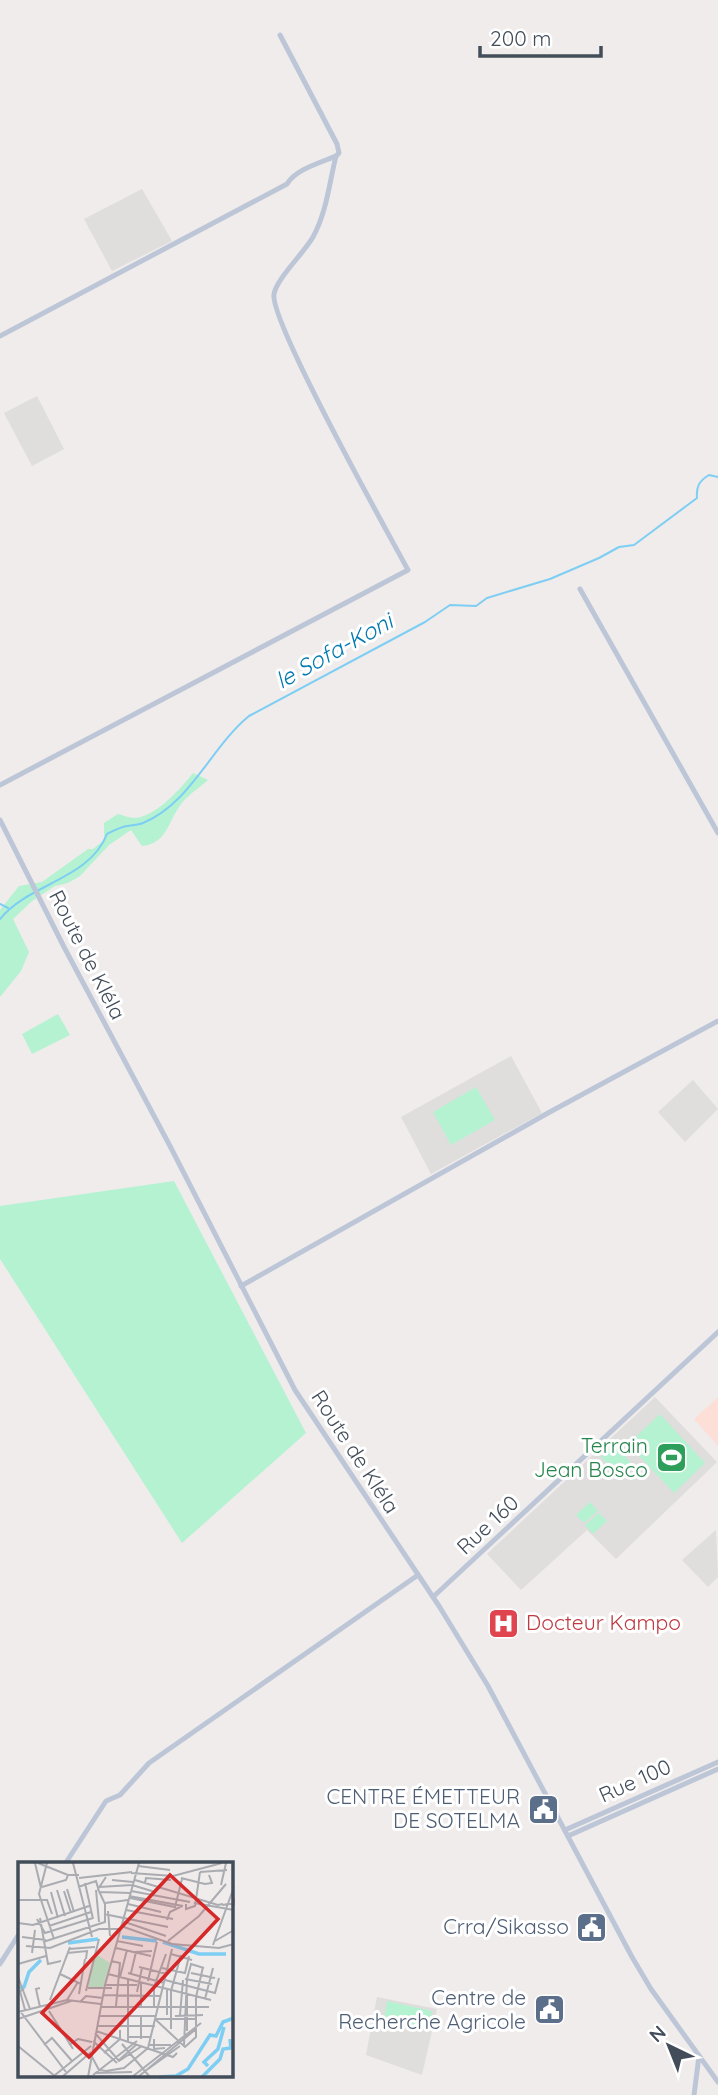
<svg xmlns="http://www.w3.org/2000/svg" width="718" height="2095" viewBox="0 0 718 2095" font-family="Quicksand,sans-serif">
  <rect width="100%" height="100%" fill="#efeceb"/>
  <g fill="#e0dddd">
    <path d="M142,189L172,241L112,271L84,219Z"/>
    <path d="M37,396L64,449L32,466L4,413Z"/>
    <path d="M511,1056L542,1113L431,1174L401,1117Z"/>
    <path d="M693,1080L718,1109L685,1142L658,1112Z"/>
    <path d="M655,1397L717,1462L616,1559L587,1530L521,1590L487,1554Z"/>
    <path d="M716,1530L718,1577L708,1587L682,1560Z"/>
    <path d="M377,1997L437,2009L422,2075L366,2055Z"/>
  </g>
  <path fill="#fddfd8" d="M718,1397V1446L694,1419Z"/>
  <g fill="#b4f2d2">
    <path d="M193,773L208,780C199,788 185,797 179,807C168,823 166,844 142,846L131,830L109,845L80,876L68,883L55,886L32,901L13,919L29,952L21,971L0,997V910L19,886L42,882L88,849H93L104,840V823L118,814C122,815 130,818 134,818C156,817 181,788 193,773Z"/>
    <path d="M58,1014L70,1035L32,1054L22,1034Z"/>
    <path d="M476,1087L495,1120L451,1145L433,1112Z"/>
    <path d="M174,1181L306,1433L182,1543L0,1259V1206Z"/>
    <path d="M660,1414L705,1463L674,1493L628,1444Z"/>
    <path d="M614,1444L631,1463L618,1475L601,1457Z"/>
    <path d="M590,1502L598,1511L584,1523L576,1515Z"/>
    <path d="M599,1513L607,1521L593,1534L585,1525Z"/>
    <path d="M387,2001L432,2011L428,2029L384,2020Z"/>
  </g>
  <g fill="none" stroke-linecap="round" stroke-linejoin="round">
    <g stroke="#7ecef3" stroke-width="2">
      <path d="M0,904L8,908"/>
      <path d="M0,919C29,883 89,880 107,834C113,831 120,827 127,826C132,825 138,825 143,823C191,803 211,747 249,716L425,622L450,605L476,606L487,598L550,579L599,558L619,547L634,545L697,498C696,487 699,481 709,475L718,477"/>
    </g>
    <g stroke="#bcc6d7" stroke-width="5">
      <path d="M0,336L287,184C296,169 320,163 336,156"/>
      <path d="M580,589L718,833"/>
      <path d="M0,785L408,570C388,533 269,320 274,294C277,278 304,253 313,237C327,211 329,184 336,156L339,153L337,144L280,35"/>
      <path d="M0,820L64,947L170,1146L295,1390L439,1606L488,1686L632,1957L651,1989L718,2082"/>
      <path d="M241,1286L548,1113L718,1021"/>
      <path d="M433,1597L718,1332"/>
      <path d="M565,1830L718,1762"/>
      <path d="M568,1836L718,1769"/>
      <path d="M65,1864L106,1801L120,1795L149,1763L418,1575"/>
      <path d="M0,1964L19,1934"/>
      <path d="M694,2095L699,2056"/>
    </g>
  </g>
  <defs>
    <symbol id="stadium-square" viewBox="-11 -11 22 22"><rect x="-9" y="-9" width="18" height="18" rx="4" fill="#2e9e5b" stroke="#fff"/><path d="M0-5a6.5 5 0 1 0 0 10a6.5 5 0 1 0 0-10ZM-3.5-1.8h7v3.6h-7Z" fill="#fff"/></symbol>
    <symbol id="hospital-square" viewBox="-11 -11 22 22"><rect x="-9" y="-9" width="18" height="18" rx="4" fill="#e0444e" stroke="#fff"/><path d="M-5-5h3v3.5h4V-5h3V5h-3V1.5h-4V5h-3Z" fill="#fff"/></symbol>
    <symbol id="civic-square" viewBox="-11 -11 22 22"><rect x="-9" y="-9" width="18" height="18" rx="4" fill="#5c6f8a" stroke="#fff"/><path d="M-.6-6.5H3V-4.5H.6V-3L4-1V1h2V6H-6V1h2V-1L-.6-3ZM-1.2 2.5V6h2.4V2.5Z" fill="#fff"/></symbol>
  </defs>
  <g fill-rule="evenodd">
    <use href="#stadium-square" x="654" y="1440" width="35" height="35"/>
    <use href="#hospital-square" x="486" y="1606" width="35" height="35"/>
    <use href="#civic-square" x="526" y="1792" width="35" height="35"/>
    <use href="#civic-square" x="574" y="1910" width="35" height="35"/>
    <use href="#civic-square" x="532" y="1992" width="35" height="35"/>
  </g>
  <g text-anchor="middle" stroke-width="6" stroke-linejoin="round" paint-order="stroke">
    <g font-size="21" fill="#434d5a" stroke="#fff">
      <text transform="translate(87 955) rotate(63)" y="7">Route de Kléla</text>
      <text transform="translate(355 1452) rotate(57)" y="7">Route de Kléla</text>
      <text transform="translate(488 1525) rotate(-43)" y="7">Rue 160</text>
      <text transform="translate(635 1781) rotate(-24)" y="7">Rue 100</text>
    </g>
    <g font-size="21" fill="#27864d" stroke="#fff" text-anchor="end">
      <text x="648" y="1453">Terrain<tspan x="648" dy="24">Jean Bosco</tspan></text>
    </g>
    <g font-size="21" fill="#be3a42" stroke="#fff" text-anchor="start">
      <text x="526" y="1630">Docteur Kampo</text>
    </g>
    <g font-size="21" fill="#4e5e75" stroke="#fff" text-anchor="end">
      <text x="520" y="1804">CENTRE ÉMETTEUR<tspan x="520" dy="24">DE SOTELMA</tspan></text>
      <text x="569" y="1934">Crra/Sikasso</text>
      <text x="526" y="2005">Centre de<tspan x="526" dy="24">Recherche Agricole</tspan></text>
    </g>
    <g font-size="23" font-style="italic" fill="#0179b0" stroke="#fff">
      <text transform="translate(334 651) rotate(-29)" y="8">le Sofa-Koni</text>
    </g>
  </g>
  <g transform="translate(18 1862)">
    <rect width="215" height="215" fill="#efeceb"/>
    <path d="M76,91L92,101L85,126H70Z" fill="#b4f2d2"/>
    <path fill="none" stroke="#7ecef3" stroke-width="3.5" d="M104,75L139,79M145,80L181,92H208M50,81L80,77M0,126L6,125L11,110L23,98M190,204L186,200L200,187L206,165M141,215L158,214L170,207L192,173L198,174L205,160L216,156M184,215L202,197L205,187L213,186L212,177"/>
    <path fill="none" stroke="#aaacb1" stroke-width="2" d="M17,1L23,26M20,1L50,13M29,1L21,32L36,77M55,1L74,75M120,4L152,8M182,10L209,8M113,11L155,14L204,1M61,16L114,10M163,16L187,22L194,21L191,13M94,18L115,20M117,18L200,43L204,42L205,43L210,42H216V36M67,21L75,57M127,21L128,16L153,18M203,23L208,1M24,25L48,18L50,13H61M60,25L78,19L80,26M81,25L114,23L137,30M49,27L56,50M39,28L47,54M78,28L81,60M46,29L53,51M113,29L172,40M33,30L40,56M82,30L112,31M111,34L165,44M112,36L157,45L164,17M0,38H29L34,52M87,41L110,38M176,41L216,48M110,42L143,50M168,42V47L177,44L182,10M108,48L155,57M90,49L92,74M86,52L150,65M22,56L30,102L43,99M19,57L27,71L75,56M149,58L152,50L164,44M104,59L148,74M0,61L15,63L71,44M31,64L73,50M103,64L154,82L201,86L216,82M4,75L28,78M99,79L125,84M150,79L181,54L208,22M197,79L216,68M25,80L87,60V42L80,27L88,15M195,83L216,25M8,84L32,86L81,67H102M98,86L133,94M51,87L77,85M14,91L17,68M49,91L69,89L68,97M153,92L174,98M93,99L102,101L98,144M0,102L28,94M121,105L149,112M144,106L167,111L171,94M110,111L146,121M113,111L118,90L134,89M173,111L197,116M42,112L63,122M90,112L193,138M0,115L12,147M102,115L109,88M167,117L194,122M110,118V180M147,118L197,131L201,116M130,119L139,80M88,123H119M70,126H94M6,127L2,129L7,148M68,129L81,77M119,130L124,106M61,132L67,97M169,132V169M85,133L143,134M178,135L185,105M187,137L195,106M32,138L52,85M49,138L60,120M63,139L68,134L85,136M123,144V121M136,144V125L148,92M22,145L18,127L22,126M83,145H191M2,149L48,210M31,149L55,187M0,150L49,138L83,142M149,153V128M162,153L165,118M81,154H138M157,154L185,153M0,157L53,139M137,157L167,185L178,175V135M137,157H178M79,164H137M153,167V129L163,93M78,169L155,195L159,191M77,171L101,199L124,184M109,175H133M123,177V154M136,177V187L147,186M75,179L99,201M104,182L131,214M26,183L34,176L54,199M51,183L60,177L74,180M130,183H153M166,183L169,117L173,102L186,106M0,184L38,215M130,186L154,87M86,191L102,177V168M101,198L118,183M130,207L162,184M78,211L114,210M37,213L73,184M75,213L119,179M44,215L72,191L81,208L88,209L106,206L130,186M70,215L87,123L121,1M114,215L183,161M120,215L178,167"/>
    <path fill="#d62828" fill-opacity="0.15" stroke="#d62828" stroke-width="3.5" d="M152,13L200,57L71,195L24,151Z"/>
    <rect width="215" height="215" fill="none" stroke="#434d5a" stroke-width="3.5"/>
  </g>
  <g transform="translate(669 2046) rotate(317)" stroke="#ffffff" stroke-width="5" paint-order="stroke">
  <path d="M0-5L12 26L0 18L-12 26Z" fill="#434d5a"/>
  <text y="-10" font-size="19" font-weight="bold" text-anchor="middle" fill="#434d5a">N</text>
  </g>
  <path d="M480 46v10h121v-10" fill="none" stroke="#434d5a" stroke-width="3.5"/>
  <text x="490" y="46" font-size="21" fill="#434d5a" stroke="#ffffff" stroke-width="5" paint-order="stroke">200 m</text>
</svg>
